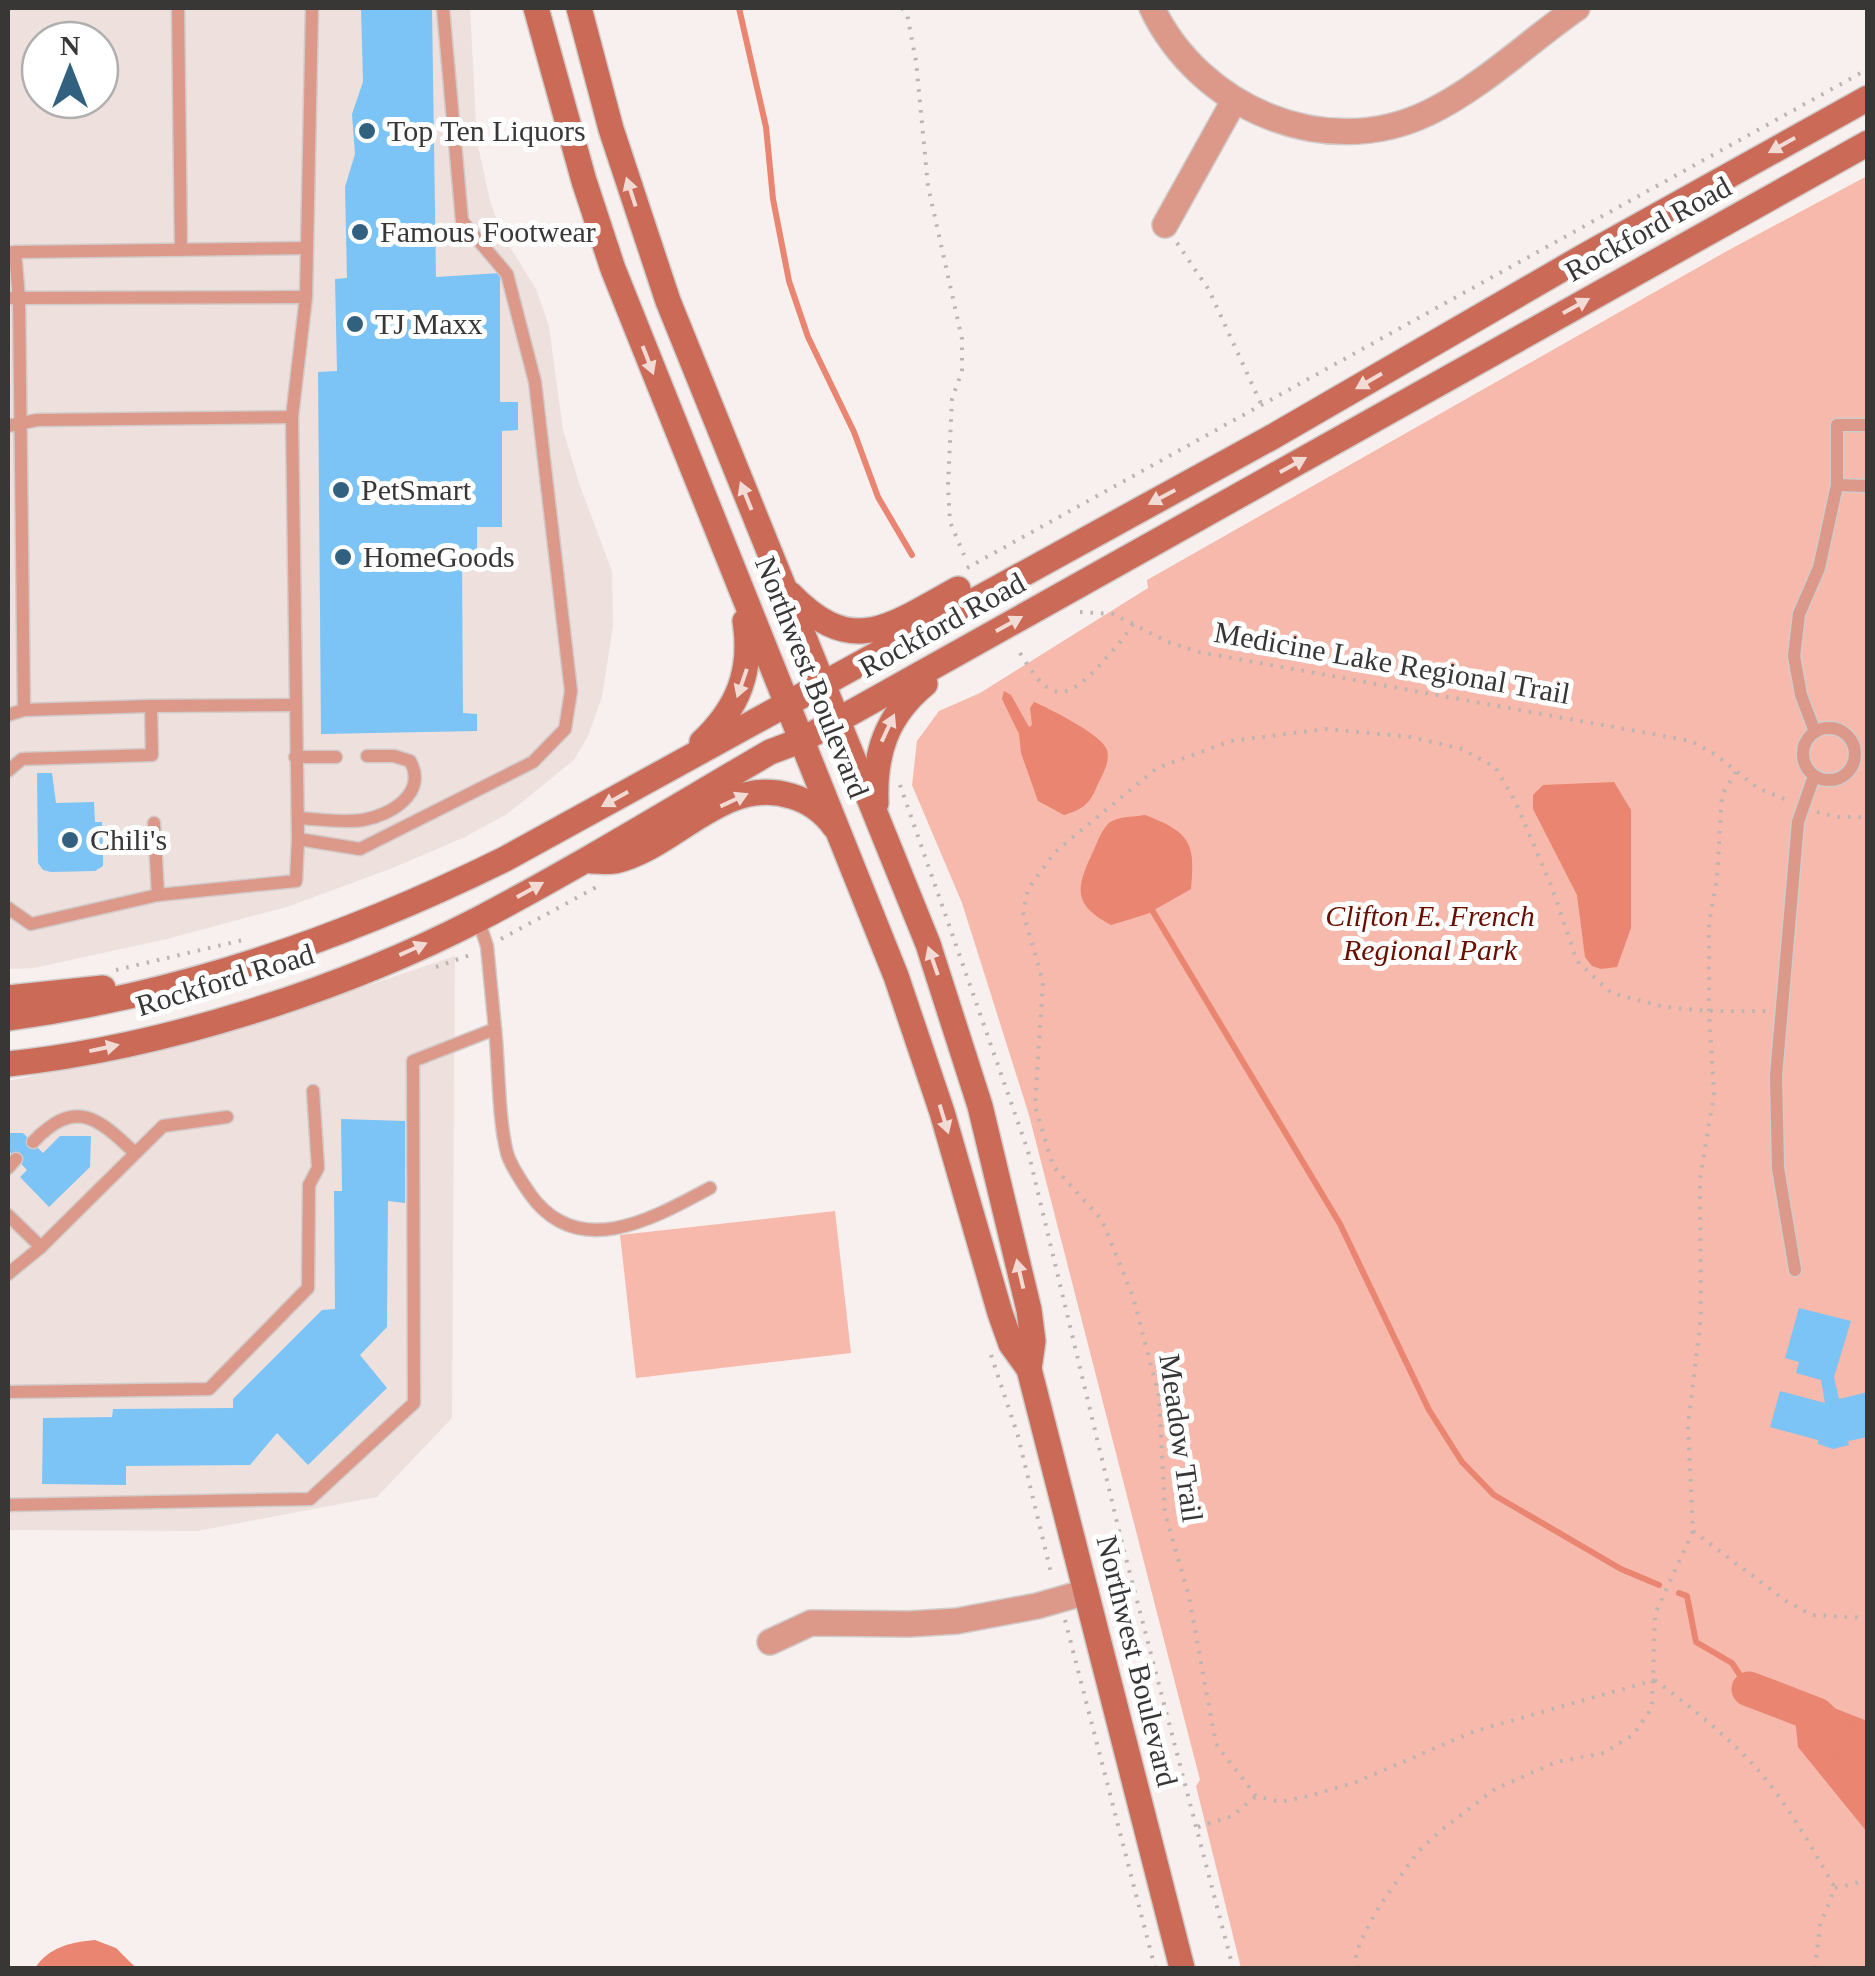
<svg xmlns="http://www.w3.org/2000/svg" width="1875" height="1976" viewBox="0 0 1875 1976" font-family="Georgia,serif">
  <rect width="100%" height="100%" fill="#f7f0ef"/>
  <g fill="#eee0dd" fill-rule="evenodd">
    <path d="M8,8H470L477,141L490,201L503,236L536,289L549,326L563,430L579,483L612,571L613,626L602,697L588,736L574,760L507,814L465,837L395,867L290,906L167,939L34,968L8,969ZM40,40H100V100H40Z"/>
    <path d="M455,956L452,1418L377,1497L197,1531L8,1530V1081L160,1051L313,1004Z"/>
  </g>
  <g fill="#f6b9ab">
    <path d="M1867,176V1968H1241L1196,1786L1200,1780L1029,1115L962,903L912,785L917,741L939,711L980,693L1148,588L1147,580L1727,251Z"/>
    <path d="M835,1211L851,1353L636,1378L620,1235Z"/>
  </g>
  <g fill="#e98570">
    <path d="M1004,691L1011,695L1029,727L1032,725L1030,708L1034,702C1049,708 1101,735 1106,748C1112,760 1102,775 1097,786C1090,804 1083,809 1064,815L1038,801L1021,753L1019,734L1002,699Z"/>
    <path d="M1614,782L1631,810V928L1617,967L1601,969L1592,966L1585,957L1577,895L1533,809V795L1543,785Z"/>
    <path d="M1145,815C1189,832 1196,842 1191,889L1147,914L1111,925C1074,905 1075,890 1092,854C1096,846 1100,833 1107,825C1115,816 1133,817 1145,815Z"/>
    <path d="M1781,1687L1867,1721V1832L1798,1747L1795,1717L1777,1707Z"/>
    <path d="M95,1940L116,1948L136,1968H35C49,1947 71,1942 95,1940Z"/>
  </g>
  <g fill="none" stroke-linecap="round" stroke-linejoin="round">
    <g stroke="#e98570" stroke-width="6">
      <path d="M739,8L766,127L773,199L789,281L808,337L854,432L878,497L912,555"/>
      <path d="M1149,905L1340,1224L1429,1410L1462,1462L1494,1495L1621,1569L1659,1585"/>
      <path d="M1679,1593L1687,1596L1696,1642L1732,1663L1749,1689"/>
    </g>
    <path stroke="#e98570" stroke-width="35" d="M1749,1689L1817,1715L1868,1764"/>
  </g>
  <g fill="#7bc4f5">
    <path d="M361,8H432L436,277L500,273V402H518V430L502,431V527H477V559H462L463,713L477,714V731L321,734L318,372L337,371L335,279L347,278L345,187L355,154L352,114L363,82Z"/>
    <path d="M37,773H52L56,803L94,802L95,822H102L103,858V866L95,871L51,872L43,870L38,863Z"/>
    <path d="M341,1119L405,1121V1203L388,1201L387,1327L360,1355L387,1388L308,1465L277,1433L250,1465L126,1466V1485L42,1484L43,1418L112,1417L113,1409L233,1408V1399L322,1310L335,1309L334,1191H342Z"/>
    <path d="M8,1133H23L43,1153L60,1136H91L90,1167L49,1207L20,1177L27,1170L8,1150Z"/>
    <path d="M1799,1308L1851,1321L1834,1377L1839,1399L1868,1392V1437L1848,1441L1849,1445L1833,1449L1818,1444V1440L1770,1427L1780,1391L1825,1403L1821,1380L1796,1373L1799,1362L1785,1358Z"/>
  </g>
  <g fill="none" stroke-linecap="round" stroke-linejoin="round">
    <defs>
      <g id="service">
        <path d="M178,8L181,250"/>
        <path d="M15,252L307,248"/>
        <path d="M8,253L15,252L19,298L24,710"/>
        <path d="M8,298L306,297"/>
        <path d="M8,426L37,420L292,417"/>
        <path d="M1837,485L1868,486"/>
        <path d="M151,706L295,705"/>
        <path d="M8,715L24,710L151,706L152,755L22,759L8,771"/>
        <circle cx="1829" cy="754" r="26"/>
        <path d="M1815,732L1801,695L1794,656L1799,614L1819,568L1837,485V425H1868"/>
        <path d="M295,757H336"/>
        <path d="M298,818C319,819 343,823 363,820C392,815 428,792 410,761L394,756H367"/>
        <path d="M154,823L158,895"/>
        <path d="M298,839L292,417L306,297L312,8"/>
        <path d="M8,908L31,924L158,895L296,881L298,839L360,849L533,762L565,729L571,691L535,382L507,274L462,221L443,8"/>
        <path d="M495,1029C499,1066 498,1118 507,1153C511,1167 522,1182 530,1194C578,1262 654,1218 710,1188"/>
        <path d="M33,1142C75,1098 97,1117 134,1152"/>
        <path d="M8,1168L16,1159"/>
        <path d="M8,1215L41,1247"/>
        <path d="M1795,1270L1778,1168L1776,1076L1798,822L1814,776"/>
        <path d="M8,1274L41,1247L163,1126L227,1117"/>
        <path d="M8,1392L209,1389L308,1288L309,1185L318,1168L313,1091"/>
        <path d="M8,1505L310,1499L414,1403L413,1061L495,1029L487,946L478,919"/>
      </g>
      <g id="minor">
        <path d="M1152,8C1199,107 1324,163 1428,113C1482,87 1528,42 1577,8"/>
        <path d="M1165,225L1234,101"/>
        <path d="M770,1642L811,1623L909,1624L957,1621L1037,1606L1086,1592"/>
      </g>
      <g id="secondary">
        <path d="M536,8L584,181L613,269L896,976L942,1112L1000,1313L1011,1344L1029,1369L1182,1968"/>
        <path d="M579,8L611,129L668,301L928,944L980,1106L1029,1310L1033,1341L1029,1369"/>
        <path d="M790,594C853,659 890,626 958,589"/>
        <path d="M702,742C738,708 753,671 745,621"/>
        <path d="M876,803C874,754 886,716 925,684"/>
        <path d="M592,861C599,861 608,862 615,861C676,847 723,775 791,796C809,801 823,811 834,826"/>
        <path d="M8,998L103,988"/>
        <path d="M8,1018C182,995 347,937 505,859L1274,436L1588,254L1868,98"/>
        <path d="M8,1064C161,1048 342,990 479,919C578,867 674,808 770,752L802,740L856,710L1868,143"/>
      </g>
    </defs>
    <use href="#service" stroke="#d1cbca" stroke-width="15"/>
    <use href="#minor" stroke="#d1cbca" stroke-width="28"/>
    <use href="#secondary" stroke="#d1cbca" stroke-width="28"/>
    <g stroke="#bab4b3" stroke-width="4" stroke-dasharray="2.5 8" stroke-linecap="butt">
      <path d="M902,8L907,14L916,61L928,186L962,339V371L952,399L948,486L950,522L964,555"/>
      <path d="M1177,243L1209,290L1262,406"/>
      <path d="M967,568L1868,69"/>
      <path d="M1080,612L1113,614L1133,624"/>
      <path d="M1020,653C1045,694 1060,708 1097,668C1110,654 1123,640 1133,624L1168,642L1199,652L1691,741L1716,755L1759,789L1790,801"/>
      <path d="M900,785L1028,1151L1122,1543L1233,1968"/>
      <path d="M1817,812L1836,817H1868"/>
      <path d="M501,939L602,884"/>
      <path d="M436,967L470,955"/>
      <path d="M116,970L243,940"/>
      <path d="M991,1355L1018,1436L1052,1577"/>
      <path d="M1693,1531L1786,1601L1812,1615L1868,1618"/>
      <path d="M1065,1620L1155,1968"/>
      <path d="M1655,1680L1475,1731L1356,1782L1309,1796L1280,1802L1256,1796L1216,1744L1189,1597L1165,1513L1159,1396L1133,1297L1102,1220L1053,1166L1035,1106L1043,982L1023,912L1028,889L1055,852L1157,768L1231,741L1326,729L1411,737L1462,749L1495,767L1515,801L1551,885L1577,961L1611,993L1665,1007L1709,1011H1767"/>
      <path d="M1655,1680C1693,1709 1733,1740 1764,1777C1792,1811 1813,1850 1835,1888"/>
      <path d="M1198,1827L1232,1816L1256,1796"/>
      <path d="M1835,1888L1868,1880"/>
      <path d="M1358,1968L1356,1957L1360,1942L1380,1905L1417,1853L1440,1831L1495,1789L1556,1762L1604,1753L1634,1734L1652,1707L1655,1614L1693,1531L1688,1426L1701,1316L1700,1179L1714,1094L1709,1011V923L1717,878L1722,795L1736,772"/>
      <path d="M1815,1968L1820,1925L1835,1888"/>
    </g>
    <use href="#service" stroke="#dc998a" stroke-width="12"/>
    <use href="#minor" stroke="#dc998a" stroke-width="25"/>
    <use href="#secondary" stroke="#cb6a57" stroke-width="25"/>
  </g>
  <defs><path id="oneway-solid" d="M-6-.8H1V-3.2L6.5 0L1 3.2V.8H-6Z" transform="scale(2.5)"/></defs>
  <g fill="#f2dad5">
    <use href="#oneway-solid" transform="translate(1782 145) rotate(151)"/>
    <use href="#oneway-solid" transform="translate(631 192) rotate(-108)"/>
    <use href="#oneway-solid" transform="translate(1576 306) rotate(-29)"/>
    <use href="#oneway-solid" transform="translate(648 360) rotate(69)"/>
    <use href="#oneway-solid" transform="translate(1369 381) rotate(150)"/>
    <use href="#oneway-solid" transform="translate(1293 465) rotate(-29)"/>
    <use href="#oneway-solid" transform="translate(746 496) rotate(-112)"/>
    <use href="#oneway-solid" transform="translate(1162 497) rotate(152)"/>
    <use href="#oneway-solid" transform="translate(1009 624) rotate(-29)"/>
    <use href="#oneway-solid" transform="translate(742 683) rotate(109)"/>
    <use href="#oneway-solid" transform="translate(888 728) rotate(-65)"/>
    <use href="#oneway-solid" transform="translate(615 799) rotate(151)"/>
    <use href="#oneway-solid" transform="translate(734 800) rotate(-25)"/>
    <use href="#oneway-solid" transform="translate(530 890) rotate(-29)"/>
    <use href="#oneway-solid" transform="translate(413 949) rotate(-24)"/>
    <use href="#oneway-solid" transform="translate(933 961) rotate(-109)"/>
    <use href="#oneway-solid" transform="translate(104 1048) rotate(-12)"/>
    <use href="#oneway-solid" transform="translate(944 1119) rotate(73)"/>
    <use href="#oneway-solid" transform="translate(1020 1274) rotate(-103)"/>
  </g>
  <g fill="#31617f" stroke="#fff" stroke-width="4">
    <circle cx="367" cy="131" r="10"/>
    <circle cx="360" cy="232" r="10"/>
    <circle cx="355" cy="324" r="10"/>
    <circle cx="341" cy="490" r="10"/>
    <circle cx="343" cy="557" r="10"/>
    <circle cx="70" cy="840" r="10"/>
  </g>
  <g text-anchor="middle" stroke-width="10" stroke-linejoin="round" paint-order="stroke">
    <g font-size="30" fill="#393636" stroke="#fff" text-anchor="start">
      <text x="387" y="141">Top Ten Liquors</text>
      <text x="380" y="242">Famous Footwear</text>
      <text x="375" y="334">TJ Maxx</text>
      <text x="361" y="500">PetSmart</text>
      <text x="363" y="567">HomeGoods</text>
      <text x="90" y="850">Chili's</text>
    </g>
    <g font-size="30" fill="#393636" stroke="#fff">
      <text transform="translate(1648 229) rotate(-29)" y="10">Rockford Road</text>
      <text transform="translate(942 625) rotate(-29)" y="10">Rockford Road</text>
      <text transform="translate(1392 663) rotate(10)" y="10">Medicine Lake Regional Trail</text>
      <text transform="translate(812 677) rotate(68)" y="10">Northwest Boulevard</text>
      <text transform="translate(225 980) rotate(-17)" y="10">Rockford Road</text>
      <text transform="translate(1181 1438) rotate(82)" y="10">Meadow Trail</text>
      <text transform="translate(1137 1661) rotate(76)" y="10">Northwest Boulevard</text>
    </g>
    <g font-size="30" font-style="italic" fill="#690f00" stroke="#fff">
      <text x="1430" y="926">Clifton E. French<tspan x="1430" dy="34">Regional Park</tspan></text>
    </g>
  </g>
  <rect width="1875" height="1976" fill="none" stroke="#393636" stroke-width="20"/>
  <g transform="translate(70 70)"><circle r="48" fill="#ffffff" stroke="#b0afaf" stroke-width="2.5"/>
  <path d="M0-8L18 38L0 25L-18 38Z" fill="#31617f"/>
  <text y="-15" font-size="28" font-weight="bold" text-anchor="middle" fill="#393636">N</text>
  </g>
</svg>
